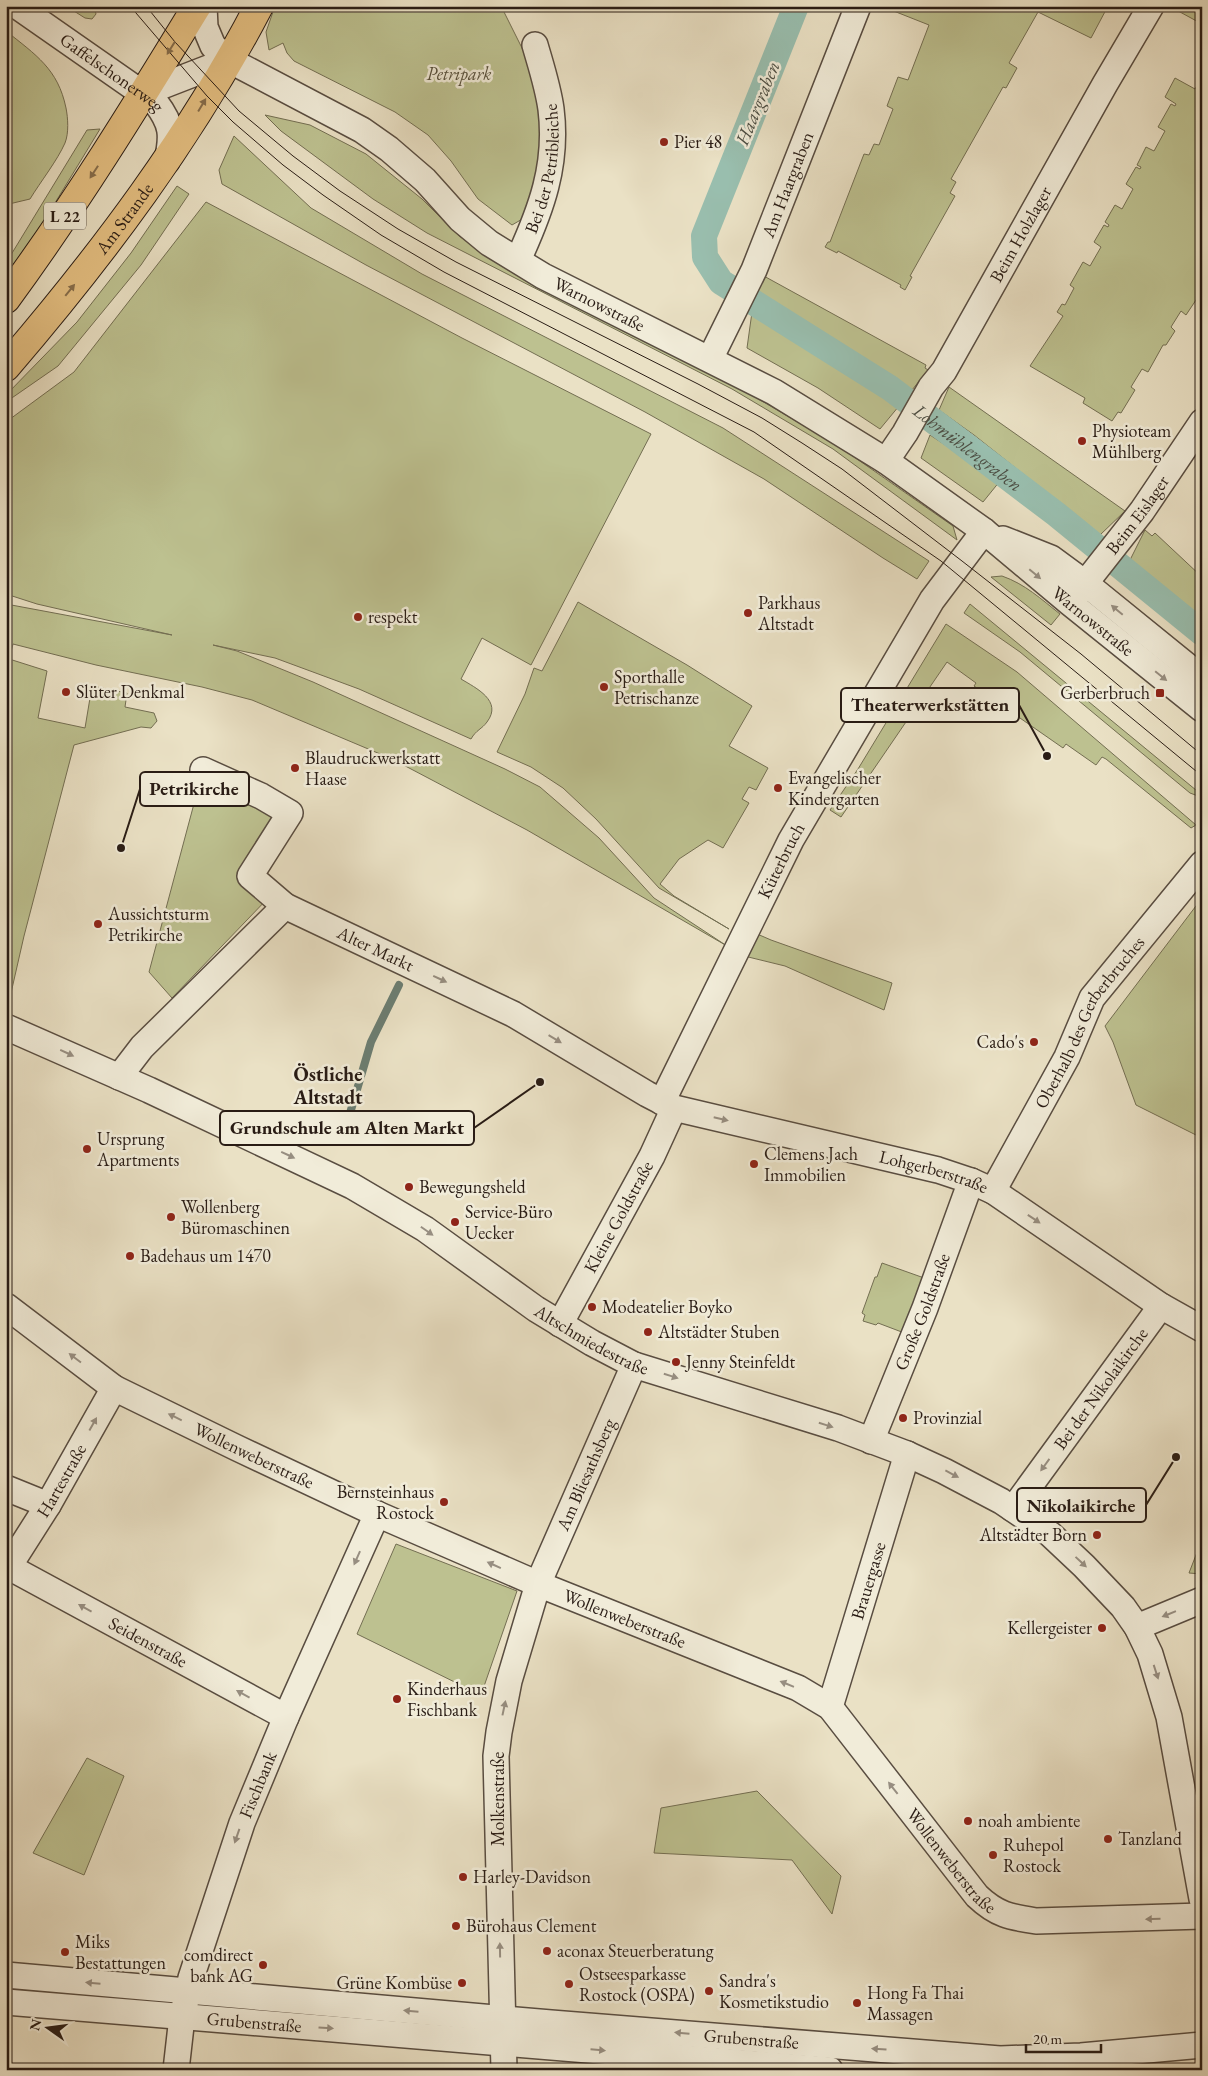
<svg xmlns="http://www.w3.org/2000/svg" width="1208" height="2076" viewBox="0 0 1208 2076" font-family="'EB Garamond',serif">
  <rect width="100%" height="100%" fill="#eae1c5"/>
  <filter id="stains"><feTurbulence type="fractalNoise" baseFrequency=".004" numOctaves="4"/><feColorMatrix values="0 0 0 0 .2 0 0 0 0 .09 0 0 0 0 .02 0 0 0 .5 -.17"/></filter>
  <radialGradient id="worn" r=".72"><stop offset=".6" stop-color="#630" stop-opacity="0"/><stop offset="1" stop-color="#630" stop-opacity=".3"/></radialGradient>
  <g fill="#bdc190" stroke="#736e52">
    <path d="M66,6H94L96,14L92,19L85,18Z"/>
    <path d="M275,6H501L532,68L538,93L542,150L524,218L512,225L478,199L451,161L428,135L395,112L294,61L287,53L283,43L269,50L266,32Z"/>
    <path d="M881,6H1108L1091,38L1038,12L1009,63L1017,68L1006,88L1003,87L951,179L956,182L950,193L955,196L910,276L912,277L905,290L900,287L901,285L838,251L837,253L825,247L828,242H830L864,154L869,155L874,144L879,145L893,109L887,106L898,77L908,80L929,25Z"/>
    <path d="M1169,6H1202V24Z"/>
    <path d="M6,31C36,55 58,69 66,108C68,118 69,133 65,143C57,161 41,181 30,199L9,204L6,175Z"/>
    <path d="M1175,78L1195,89L1202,78V292L1199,295L1196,296L1198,297L1186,315L1181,311L1171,327L1175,331L1166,345H1163L1148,372L1142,369L1131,387L1135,390L1121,413L1118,412L1112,421L1083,403L1085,398L1030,366L1063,316L1057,312L1062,304L1065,305L1073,290L1074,288L1070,285L1083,262L1090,266L1101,247L1094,242L1104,225L1108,227L1109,225L1105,222L1115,205L1122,209L1133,189L1126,184L1136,167L1140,169L1141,167L1137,165L1146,147L1154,151L1165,131L1158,127L1171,104L1175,106L1176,104L1165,97Z"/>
    <path d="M265,115L310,125L366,154L422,199L459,236L496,262L755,397L837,445L953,526L957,540L833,449L732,389L427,233L373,199L281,131Z"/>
    <path d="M100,129L44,221L6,275V263L87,130Z"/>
    <path d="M234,136L311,208L422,274L723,428L929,561L917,579L883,558L764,479L645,412L366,265L222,184L219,170Z"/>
    <path d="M177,186L189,194L141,265L58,366L6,402V395L77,322L131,253Z"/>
    <path d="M206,202L462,338L651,434L531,665L482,638L461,679C476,688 503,701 487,722C482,729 476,730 471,739L359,689L275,658L213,645L237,651L313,682L505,769L540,787L599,838L654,898L727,946L527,830L392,759L252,700L202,687L96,665L13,644L11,652L6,651V604L172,635L37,604L6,594V422L74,372Z"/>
    <path d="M762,275L926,365L925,368L928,370L912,390L756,296Z"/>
    <path d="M752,312L845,368L899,406L880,429L818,388L747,348Z"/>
    <path d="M949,387L1125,511L1100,535L974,435L939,410Z"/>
    <path d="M930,435L1000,481L983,502L921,458Z"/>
    <path d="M1145,530L1152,536L1155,533L1202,577V621L1130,560Z"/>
    <path d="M1002,576C1025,584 1041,599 1060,614L1051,625L991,577Z"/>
    <path d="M578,602L687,665L752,706L729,746L768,768L756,790L749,787L742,799L749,803L723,848L708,840L679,859L660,884L674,896L729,929L659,888L596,819L563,788L531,767L497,752L525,694L534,668L542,671Z"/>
    <path d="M970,604L1202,795L1198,796L1190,793L1020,652L964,613Z"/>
    <path d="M946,624L1017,672L1196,825L1191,828L1106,759L1102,757L1096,765L1066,744L1063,748L974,686L976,683L947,662L841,817L830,810L858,769Z"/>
    <path d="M6,658L47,671L38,718L85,728L92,686L127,693L125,707L154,713L157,721L151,728L141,727L74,745L24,936L11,993L6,991Z"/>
    <path d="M203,770L290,813L251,875L271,895L172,998L149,972Z"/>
    <path d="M1202,898V1138L1136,1105L1113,1042L1105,1026Z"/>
    <path d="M748,930L771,940L892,983L884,1010L785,966L736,954Z"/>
    <path d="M882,1263L927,1279L907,1334L878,1323L876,1325L863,1321L865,1315L862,1313L875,1277H877Z"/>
    <path d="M1201,1542L1202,1574L1189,1573Z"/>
    <path d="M396,1544L517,1591L481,1695L357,1634Z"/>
    <path d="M87,1758L124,1776L84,1875L33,1853Z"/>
    <path d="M757,1791L841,1876L832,1914L792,1860L654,1853L661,1808Z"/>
  </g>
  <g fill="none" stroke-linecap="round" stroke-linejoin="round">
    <path stroke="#6c7d71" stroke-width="8" d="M348,1120L371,1042L399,985"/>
    <path stroke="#99beae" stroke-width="26" id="s1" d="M796,6L704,236L705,257L721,282L890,388L1056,514L1202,633"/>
    <defs>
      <g id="street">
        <path id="s2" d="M17,6L156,103C172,124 173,135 167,161"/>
        <path id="s3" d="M204,6L205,27L213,46L229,60L362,130L389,149L425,180L460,219L489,243L543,276L774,392L886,461L984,531L1070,603L1202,709"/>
        <path d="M144,93L229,60"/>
        <path id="s4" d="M518,260C541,210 558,165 551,109C548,87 541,66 535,45"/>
        <path id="s5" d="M710,359L754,270L858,6"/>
        <path id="s6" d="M886,461L905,433L931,387L944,371L1105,84L1151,6"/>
        <path d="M1003,539L1051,558L1085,583L1202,678"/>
        <path id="s7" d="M1076,595L1142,511L1202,422"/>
        <path id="s8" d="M203,770L261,796L290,813L250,876L285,906L513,1014L647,1094L674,1108L938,1170L971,1181L993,1191L1161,1306L1202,1329"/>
        <path id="s9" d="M6,1027L149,1090L352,1186L425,1229L536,1309L592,1343L634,1365L838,1428L907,1454L944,1471L1001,1501L1050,1534L1084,1566L1123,1607L1137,1627L1150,1654L1169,1717L1202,1899"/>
        <path d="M119,1077L142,1047L285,906"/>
        <path id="s10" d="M662,1102L791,840L932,600L984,531"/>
        <path id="s11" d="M993,1191L1067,1057L1092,998L1202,864"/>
        <path id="s12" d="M6,1306L114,1388L237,1448L377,1514L538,1584L798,1688L830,1707L977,1896C997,1915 1010,1917 1036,1921L1202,1916"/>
        <path id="s13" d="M560,1324L652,1156L674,1108"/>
        <path id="s14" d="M871,1441L925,1308L971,1181"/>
        <path d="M6,1488L48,1505"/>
        <path id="s15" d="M1013,1509L1161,1306"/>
        <path id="s16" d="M9,1567L286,1717"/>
        <path id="s17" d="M6,1571L48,1505L114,1388"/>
        <path d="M1137,1627L1202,1600"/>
        <path id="s18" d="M830,1707L907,1454"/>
        <path id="s19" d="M6,1975L551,2023L1000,2059L1081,2056L1202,2045"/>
        <path id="s20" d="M6,2002L830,2070"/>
        <path id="s21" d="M176,2070L182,2017L191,1978L242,1823L286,1717L377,1514"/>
        <path id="s22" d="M504,2070L496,1756L499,1732L509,1681L538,1584L634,1365"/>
      </g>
      <g id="primary">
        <path d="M6,299C75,205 136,106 197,6"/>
        <path id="s23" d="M6,367C102,255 191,137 259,6"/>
      </g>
    </defs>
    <use href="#street" stroke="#594d41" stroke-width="28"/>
    <use href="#primary" stroke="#291c15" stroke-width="30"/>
    <use href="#street" stroke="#f1ecd9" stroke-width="25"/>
    <use href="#primary" stroke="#e5c082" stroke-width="28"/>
    <g stroke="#291c15" stroke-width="1">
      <path d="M130,6L207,96L233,122L283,165L323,195L381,235L444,272L754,432L941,561L1202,776"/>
      <path d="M146,6L175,42L239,111L293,156L340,191L398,229L456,262L698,384L762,418L802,443L842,469L962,561L1081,654L1202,755"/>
    </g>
  </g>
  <defs><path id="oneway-solid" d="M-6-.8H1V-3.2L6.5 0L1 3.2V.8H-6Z" transform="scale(1.25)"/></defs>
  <g fill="#876e4c">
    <use href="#oneway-solid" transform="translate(171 48) rotate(122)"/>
    <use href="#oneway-solid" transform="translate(202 105) rotate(-59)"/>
    <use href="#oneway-solid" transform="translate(94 172) rotate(123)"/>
    <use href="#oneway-solid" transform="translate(70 290) rotate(-51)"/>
  </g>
  <g fill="#978e81">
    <use href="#oneway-solid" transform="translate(1035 574) rotate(40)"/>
    <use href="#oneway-solid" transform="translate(1117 610) rotate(-140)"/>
    <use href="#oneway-solid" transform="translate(1161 676) rotate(39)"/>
    <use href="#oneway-solid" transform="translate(440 979) rotate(25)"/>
    <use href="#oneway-solid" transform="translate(555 1039) rotate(31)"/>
    <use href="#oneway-solid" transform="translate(67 1053) rotate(25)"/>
    <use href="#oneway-solid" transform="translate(721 1119) rotate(13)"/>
    <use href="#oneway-solid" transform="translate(288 1155) rotate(25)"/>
    <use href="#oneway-solid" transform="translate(1034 1219) rotate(34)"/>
    <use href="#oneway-solid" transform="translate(427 1231) rotate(35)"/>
    <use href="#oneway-solid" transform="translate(75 1358) rotate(-143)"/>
    <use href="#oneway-solid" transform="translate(671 1376) rotate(17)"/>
    <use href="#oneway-solid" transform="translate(175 1417) rotate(-154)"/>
    <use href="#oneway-solid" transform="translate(93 1424) rotate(-61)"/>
    <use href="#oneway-solid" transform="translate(826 1425) rotate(17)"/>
    <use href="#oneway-solid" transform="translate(1045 1465) rotate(126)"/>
    <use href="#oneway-solid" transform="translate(952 1474) rotate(28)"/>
    <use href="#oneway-solid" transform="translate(357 1558) rotate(114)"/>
    <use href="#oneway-solid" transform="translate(1081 1562) rotate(43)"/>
    <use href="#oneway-solid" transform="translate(494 1565) rotate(-156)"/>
    <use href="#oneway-solid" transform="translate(85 1608) rotate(-151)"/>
    <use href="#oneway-solid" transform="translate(1169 1614) rotate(158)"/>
    <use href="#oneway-solid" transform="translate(1156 1672) rotate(72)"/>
    <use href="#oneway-solid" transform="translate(787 1684) rotate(-158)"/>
    <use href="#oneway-solid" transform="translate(243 1694) rotate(-151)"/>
    <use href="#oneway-solid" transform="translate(504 1708) rotate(-78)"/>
    <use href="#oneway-solid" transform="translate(893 1788) rotate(-128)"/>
    <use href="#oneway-solid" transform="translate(237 1836) rotate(109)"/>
    <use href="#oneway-solid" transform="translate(1153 1919) rotate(179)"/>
    <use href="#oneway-solid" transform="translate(500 1950) rotate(-91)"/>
    <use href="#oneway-solid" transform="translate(93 1983) rotate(-175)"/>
    <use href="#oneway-solid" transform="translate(411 2011) rotate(-175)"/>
    <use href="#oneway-solid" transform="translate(326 2028) rotate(4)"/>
    <use href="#oneway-solid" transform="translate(682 2033) rotate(-175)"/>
    <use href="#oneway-solid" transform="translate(879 2049) rotate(-176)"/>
    <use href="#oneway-solid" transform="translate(598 2050) rotate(5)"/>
  </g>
  <g fill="#8f2418" stroke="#f1ecd9" stroke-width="2">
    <circle cx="664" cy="142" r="5"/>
    <circle cx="1082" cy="441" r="5"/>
    <circle cx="748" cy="613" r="5"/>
    <circle cx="358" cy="617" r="5"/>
    <circle cx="604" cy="687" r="5"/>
    <circle cx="66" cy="692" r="5"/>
    <rect x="1155" y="688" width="10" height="10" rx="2.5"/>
    <circle cx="295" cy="768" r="5"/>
    <circle cx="778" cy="788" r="5"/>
    <circle cx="98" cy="924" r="5"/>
    <circle cx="1034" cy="1042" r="5"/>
    <circle cx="87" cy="1149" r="5"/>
    <circle cx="754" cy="1164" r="5"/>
    <circle cx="409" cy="1187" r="5"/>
    <circle cx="171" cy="1217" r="5"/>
    <circle cx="455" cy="1222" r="5"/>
    <circle cx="130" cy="1256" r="5"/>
    <circle cx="592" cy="1307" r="5"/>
    <circle cx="648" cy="1332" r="5"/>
    <circle cx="676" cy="1362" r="5"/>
    <circle cx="903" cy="1418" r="5"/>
    <circle cx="444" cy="1502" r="5"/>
    <circle cx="1097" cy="1535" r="5"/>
    <circle cx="1102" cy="1628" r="5"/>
    <circle cx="397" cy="1699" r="5"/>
    <circle cx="968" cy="1821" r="5"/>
    <circle cx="1108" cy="1839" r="5"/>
    <circle cx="993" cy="1855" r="5"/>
    <circle cx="463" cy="1877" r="5"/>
    <circle cx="456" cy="1926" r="5"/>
    <circle cx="547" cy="1951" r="5"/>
    <circle cx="65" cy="1952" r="5"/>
    <circle cx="263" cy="1965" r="5"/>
    <circle cx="462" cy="1983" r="5"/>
    <circle cx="569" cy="1984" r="5"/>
    <circle cx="709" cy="1991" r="5"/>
    <circle cx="857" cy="2003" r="5"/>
  </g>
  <g text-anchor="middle" stroke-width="5" stroke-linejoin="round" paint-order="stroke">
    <rect fill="#f1ecd9" stroke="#655a50" stroke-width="1" x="44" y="202.5" width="42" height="27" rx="4"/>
    <g font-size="16" font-weight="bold" fill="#291c15">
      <text x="65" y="222">L 22</text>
    </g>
    <g font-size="18" font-style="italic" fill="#554e3a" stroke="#f1ecd9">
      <text x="459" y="80">Petripark</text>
    </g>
    <g font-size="18" fill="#291c15" stroke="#f1ecd9">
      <text dy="6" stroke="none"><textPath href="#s2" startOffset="116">Gaffelschonerweg</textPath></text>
      <text dy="6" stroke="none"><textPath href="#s4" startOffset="96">Bei der Petribleiche</textPath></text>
      <text dy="6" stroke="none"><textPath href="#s5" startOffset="191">Am Haargraben</textPath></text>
      <text dy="6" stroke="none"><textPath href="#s23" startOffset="190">Am Strande</textPath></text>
      <text dy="6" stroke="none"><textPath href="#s6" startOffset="264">Beim Holzlager</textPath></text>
      <text dy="6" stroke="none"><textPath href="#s3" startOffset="510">Warnowstraße</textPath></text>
      <text dy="6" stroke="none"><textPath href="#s7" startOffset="101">Beim Eislager</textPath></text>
      <text dy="6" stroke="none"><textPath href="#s3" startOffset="1099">Warnowstraße</textPath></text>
      <text dy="6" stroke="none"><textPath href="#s10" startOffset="269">Küterbruch</textPath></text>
      <text dy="6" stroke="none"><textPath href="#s8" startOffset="318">Alter Markt</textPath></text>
      <text dy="6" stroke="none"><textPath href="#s11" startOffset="195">Oberhalb des Gerberbruches</textPath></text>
      <text dy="6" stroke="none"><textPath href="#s8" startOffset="924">Lohgerberstraße</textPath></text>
      <text dy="6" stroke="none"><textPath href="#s13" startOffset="122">Kleine Goldstraße</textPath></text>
      <text dy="6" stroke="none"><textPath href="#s14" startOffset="139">Große Goldstraße</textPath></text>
      <text dy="6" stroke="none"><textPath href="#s9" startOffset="666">Altschmiedestraße</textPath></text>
      <text dy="6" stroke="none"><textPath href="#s15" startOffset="149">Bei der Nikolaikirche</textPath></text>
      <text dy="6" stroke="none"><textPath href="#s12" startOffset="291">Wollenweberstraße</textPath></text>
      <text dy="6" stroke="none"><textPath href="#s22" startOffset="611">Am Bliesathsberg</textPath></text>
      <text dy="6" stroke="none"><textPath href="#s17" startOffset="106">Hartestraße</textPath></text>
      <text dy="6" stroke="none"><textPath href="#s18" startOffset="132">Brauergasse</textPath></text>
      <text dy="6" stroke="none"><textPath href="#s12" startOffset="696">Wollenweberstraße</textPath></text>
      <text dy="6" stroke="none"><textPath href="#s16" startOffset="158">Seidenstraße</textPath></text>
      <text dy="6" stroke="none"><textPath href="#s21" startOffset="298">Fischbank</textPath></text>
      <text transform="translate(498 1799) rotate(-90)" y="6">Molkenstraße</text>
      <text dy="6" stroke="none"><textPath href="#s12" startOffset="1116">Wollenweberstraße</textPath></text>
      <text dy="6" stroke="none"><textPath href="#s20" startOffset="249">Grubenstraße</textPath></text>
      <text dy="6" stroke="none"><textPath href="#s19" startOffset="748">Grubenstraße</textPath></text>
    </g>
    <g font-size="18" fill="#291c15" stroke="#f1ecd9" text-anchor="start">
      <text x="674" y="148">Pier 48</text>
      <text x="1092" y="437">Physioteam<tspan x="1092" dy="21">Mühlberg</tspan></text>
      <text x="758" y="609">Parkhaus<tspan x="758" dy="21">Altstadt</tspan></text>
      <text x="368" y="623">respekt</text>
      <text x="614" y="683">Sporthalle<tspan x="614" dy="21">Petrischanze</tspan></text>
      <text x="76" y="698">Slüter Denkmal</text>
      <text x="1150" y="699" text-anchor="end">Gerberbruch</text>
      <text x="305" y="764">Blaudruckwerkstatt<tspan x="305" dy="21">Haase</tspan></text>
      <text x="788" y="784">Evangelischer<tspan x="788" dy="21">Kindergarten</tspan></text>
      <text x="108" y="920">Aussichtsturm<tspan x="108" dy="21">Petrikirche</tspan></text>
      <text x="1024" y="1048" text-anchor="end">Cado's</text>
      <text x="97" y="1145">Ursprung<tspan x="97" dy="21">Apartments</tspan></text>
      <text x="764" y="1160">Clemens Jach<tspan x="764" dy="21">Immobilien</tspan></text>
      <text x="419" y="1193">Bewegungsheld</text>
      <text x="181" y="1213">Wollenberg<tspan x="181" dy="21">Büromaschinen</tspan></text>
      <text x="465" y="1218">Service-Büro<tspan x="465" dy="21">Uecker</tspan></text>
      <text x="140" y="1262">Badehaus um 1470</text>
      <text x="602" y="1313">Modeatelier Boyko</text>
      <text x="658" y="1338">Altstädter Stuben</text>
      <text x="686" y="1368">Jenny Steinfeldt</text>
      <text x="913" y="1424">Provinzial</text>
      <text x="434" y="1498" text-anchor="end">Bernsteinhaus<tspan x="434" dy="21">Rostock</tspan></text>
      <text x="1087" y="1541" text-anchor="end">Altstädter Born</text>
      <text x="1092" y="1634" text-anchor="end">Kellergeister</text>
      <text x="407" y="1695">Kinderhaus<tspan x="407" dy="21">Fischbank</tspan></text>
      <text x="978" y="1827">noah ambiente</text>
      <text x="1118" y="1845">Tanzland</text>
      <text x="1003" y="1851">Ruhepol<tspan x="1003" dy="21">Rostock</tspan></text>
      <text x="473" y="1883">Harley-Davidson</text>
      <text x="466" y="1932">Bürohaus Clement</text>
      <text x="75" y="1948">Miks<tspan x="75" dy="21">Bestattungen</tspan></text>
      <text x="557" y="1957">aconax Steuerberatung</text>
      <text x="253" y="1961" text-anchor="end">comdirect<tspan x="253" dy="21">bank AG</tspan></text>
      <text x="579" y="1980">Ostseesparkasse<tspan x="579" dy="21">Rostock (OSPA)</tspan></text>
      <text x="719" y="1987">Sandra's<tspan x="719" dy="21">Kosmetikstudio</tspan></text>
      <text x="452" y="1989" text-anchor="end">Grüne Kombüse</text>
      <text x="867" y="1999">Hong Fa Thai<tspan x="867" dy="21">Massagen</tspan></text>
    </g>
    <g font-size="19" font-style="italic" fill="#4b4d43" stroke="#f1ecd9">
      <text transform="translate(757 103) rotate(-68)" y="7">Haargraben</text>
      <text dy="7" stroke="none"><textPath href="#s1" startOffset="596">Lohmühlengraben</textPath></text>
    </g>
    <g font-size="20" font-weight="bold" fill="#291c15" stroke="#f1ecd9">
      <text x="328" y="1081">Östliche<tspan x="328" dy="23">Altstadt</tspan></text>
    </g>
  </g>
  <path fill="none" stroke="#291c15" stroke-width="2" d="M1047 756L1019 705M121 848L140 789M540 1082L474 1128M1176 1457L1146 1505"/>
  <g fill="#291c15" stroke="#f1ecd9" stroke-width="2">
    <circle cx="1047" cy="756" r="5"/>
    <circle cx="121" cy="848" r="5"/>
    <circle cx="540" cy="1082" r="5"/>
    <circle cx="1176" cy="1457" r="5"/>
  </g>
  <g fill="#f1ecd9" stroke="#291c15" stroke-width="2">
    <rect x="841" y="688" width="178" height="34" rx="5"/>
    <rect x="140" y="772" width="109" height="34" rx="5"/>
    <rect x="220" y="1111" width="254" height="34" rx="5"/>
    <rect x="1017" y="1488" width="129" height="34" rx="5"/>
  </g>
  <g font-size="19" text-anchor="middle" font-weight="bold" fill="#291c15">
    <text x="930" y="711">Theaterwerkstätten</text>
    <text x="194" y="795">Petrikirche</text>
    <text x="347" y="1134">Grundschule am Alten Markt</text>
    <text x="1081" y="1512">Nikolaikirche</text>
  </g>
  <rect width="1208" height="2076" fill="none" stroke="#eae1c5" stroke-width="25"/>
  <rect x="8" y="8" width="1193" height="2061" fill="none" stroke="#291c15" stroke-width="2.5"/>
  <rect x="12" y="12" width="1183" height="2051" fill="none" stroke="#291c15"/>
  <g transform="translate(48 2028) rotate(284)" stroke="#f1ecd9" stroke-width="4" paint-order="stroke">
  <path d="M0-4L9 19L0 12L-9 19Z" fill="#291c15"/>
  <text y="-8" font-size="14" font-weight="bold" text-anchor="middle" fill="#291c15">N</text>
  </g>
  <path d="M1026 2044v8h75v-8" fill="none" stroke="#291c15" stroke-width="2.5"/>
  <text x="1033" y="2044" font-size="15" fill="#291c15" stroke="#f1ecd9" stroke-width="4" paint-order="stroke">20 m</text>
  <rect width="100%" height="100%" filter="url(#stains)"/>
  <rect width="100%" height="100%" fill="url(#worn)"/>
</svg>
